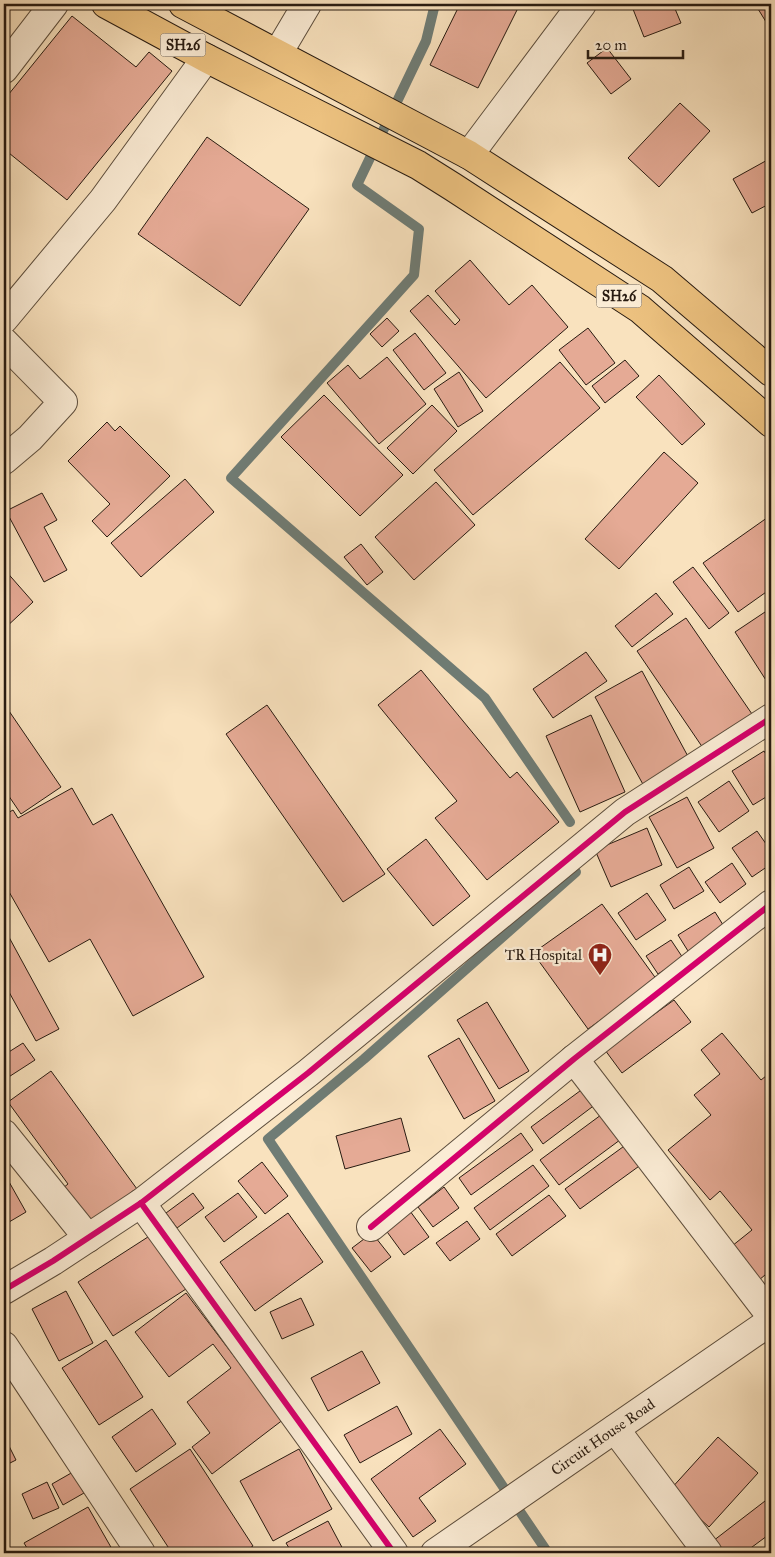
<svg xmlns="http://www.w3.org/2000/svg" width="775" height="1557" viewBox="0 0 775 1557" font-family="'IM FELL Great Primer',serif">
  <rect width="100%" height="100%" fill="#f9e2be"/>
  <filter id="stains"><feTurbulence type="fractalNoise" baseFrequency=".004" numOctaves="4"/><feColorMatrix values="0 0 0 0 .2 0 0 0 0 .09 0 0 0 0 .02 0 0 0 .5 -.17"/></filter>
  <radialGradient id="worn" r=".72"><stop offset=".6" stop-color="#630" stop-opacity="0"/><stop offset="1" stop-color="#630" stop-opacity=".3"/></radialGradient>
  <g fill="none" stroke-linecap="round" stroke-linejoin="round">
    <g stroke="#6f7c75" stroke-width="10">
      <path d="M435,4L426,41L357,185L419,229L414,275L231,478L485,698L570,822"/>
      <path d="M548,1553L268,1139L364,1059L576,872"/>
    </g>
  </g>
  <g fill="#e5aa95" stroke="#281b11">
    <path d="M460,4H520L478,88L430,65Z"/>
    <path d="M631,4H673L681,23L644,37Z"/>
    <path d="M755,4H771V30Z"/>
    <path d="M72,16L136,67L149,52L172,71L67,200L4,149V100Z"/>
    <path d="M607,48L631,79L611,94L587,63Z"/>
    <path d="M680,103L710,131L659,187L628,158Z"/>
    <path d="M207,137L309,209L240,306L138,234Z"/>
    <path d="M771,158V203L752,213L733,179Z"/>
    <path d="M470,260L509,305L532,285L568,327L486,398L410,311L428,295L455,325L460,320L435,291Z"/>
    <path d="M387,318L399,331L382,347L370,334Z"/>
    <path d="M588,328L615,363L586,385L559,350Z"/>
    <path d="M415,333L446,373L424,390L393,350Z"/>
    <path d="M387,357L426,404L379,444L327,383L348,365L360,379Z"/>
    <path d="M625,360L639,376L605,403L592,386Z"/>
    <path d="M560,362L600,408L473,515L434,470Z"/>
    <path d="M459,372L483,411L458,427L434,389Z"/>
    <path d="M659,375L705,424L682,445L636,397Z"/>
    <path d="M324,395L403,475L360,516L281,437Z"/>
    <path d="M432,405L457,431L413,474L387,448Z"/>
    <path d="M107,422L115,431L120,426L170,476L107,537L92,521L110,504L68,461Z"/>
    <path d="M664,452L698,483L619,569L585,539Z"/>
    <path d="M185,479L214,512L141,577L111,543Z"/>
    <path d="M436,482L475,525L414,580L375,537Z"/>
    <path d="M42,493L57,520L44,527L67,570L44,582L6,511Z"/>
    <path d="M771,515V594L769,590L738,612L703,563Z"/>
    <path d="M361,544L383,572L367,585L344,557Z"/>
    <path d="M693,567L729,613L709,629L673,582Z"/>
    <path d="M4,569L33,602L4,629Z"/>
    <path d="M656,593L673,614L632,647L615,626Z"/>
    <path d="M771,608V688L735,632Z"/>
    <path d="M686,618L752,714L703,748L637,651Z"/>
    <path d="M586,652L607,681L553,718L533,689Z"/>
    <path d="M421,670L510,778L517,772L559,822L487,880L435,818L457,801L378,705Z"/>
    <path d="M642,671L691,762L645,788L595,697Z"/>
    <path d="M267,705L385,874L343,902L226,734Z"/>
    <path d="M9,711L61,787L21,814L4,789V715Z"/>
    <path d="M591,715L625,792L580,812L546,736Z"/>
    <path d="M764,751L771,763V794L753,805L732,771Z"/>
    <path d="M729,781L749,811L719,832L698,802Z"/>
    <path d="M72,788L93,825L112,814L204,977L133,1016L90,939L49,962L4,883V815L13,810L18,818Z"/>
    <path d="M687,797L714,848L677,868L649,817Z"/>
    <path d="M647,828L662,865L611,887L595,850Z"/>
    <path d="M757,831L771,851V864L752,877L732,848Z"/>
    <path d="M426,839L470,896L433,926L387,869Z"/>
    <path d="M732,863L746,884L720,903L705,882Z"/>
    <path d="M689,867L704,891L674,909L660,885Z"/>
    <path d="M647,893L666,920L636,940L618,913Z"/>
    <path d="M602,904L657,980L588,1029L533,953Z"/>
    <path d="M715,912L730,936L693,959L678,935Z"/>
    <path d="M4,928L59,1029L36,1041L4,983Z"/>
    <path d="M671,940L683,958L658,974L646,956Z"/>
    <path d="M674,1000L691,1022L622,1073L605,1050Z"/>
    <path d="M487,1002L529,1071L499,1089L457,1020Z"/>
    <path d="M722,1033L761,1080L771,1072V1270L759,1280L732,1246L752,1230L720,1191L710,1200L668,1150L711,1115L694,1095L720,1074L701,1050Z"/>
    <path d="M459,1038L495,1101L464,1119L428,1056Z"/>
    <path d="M23,1043L35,1060L4,1080V1055Z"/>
    <path d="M51,1071L137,1189L89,1224L63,1188L68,1184L8,1102Z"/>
    <path d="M584,1088L596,1104L543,1144L531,1127Z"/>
    <path d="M605,1112L624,1137L559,1185L540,1160Z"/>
    <path d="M401,1118L410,1151L345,1169L336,1136Z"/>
    <path d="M521,1133L533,1150L471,1195L459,1178Z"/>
    <path d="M627,1144L642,1164L580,1209L565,1189Z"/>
    <path d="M262,1162L288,1196L265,1214L238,1181Z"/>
    <path d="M533,1165L549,1186L490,1230L474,1208Z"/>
    <path d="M8,1180L26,1212L4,1225V1183Z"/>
    <path d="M444,1187L459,1208L433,1227L418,1207Z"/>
    <path d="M193,1193L204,1208L177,1228L166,1213Z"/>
    <path d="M238,1193L257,1217L224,1242L205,1217Z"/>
    <path d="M549,1195L566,1216L512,1256L496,1234Z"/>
    <path d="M410,1211L429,1237L404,1255L385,1229Z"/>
    <path d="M288,1213L323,1262L255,1311L220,1262Z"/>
    <path d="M467,1221L480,1239L450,1261L436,1243Z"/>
    <path d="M372,1233L391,1257L371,1272L352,1248Z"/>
    <path d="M151,1235L186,1289L113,1336L78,1282Z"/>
    <path d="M66,1291L93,1343L59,1361L32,1309Z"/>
    <path d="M186,1293L262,1393L284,1419L212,1474L192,1447L210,1433L187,1402L231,1368L213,1344L169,1377L135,1332Z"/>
    <path d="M301,1298L314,1325L282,1339L270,1312Z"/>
    <path d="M106,1340L143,1397L99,1425L62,1368Z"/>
    <path d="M362,1351L380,1383L328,1411L311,1378Z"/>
    <path d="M397,1406L412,1434L360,1463L344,1435Z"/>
    <path d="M152,1409L176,1444L136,1472L112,1437Z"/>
    <path d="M440,1429L466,1464L419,1498L436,1521L413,1537L371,1479Z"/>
    <path d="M718,1437L758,1473L709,1527L669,1491Z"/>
    <path d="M7,1442L16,1460L4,1466V1444Z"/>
    <path d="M190,1449L253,1546L242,1553H172L130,1489Z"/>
    <path d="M299,1449L332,1509L273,1541L240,1481Z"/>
    <path d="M73,1472L84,1493L63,1505L52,1484Z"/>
    <path d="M47,1482L59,1508L33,1519L22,1494Z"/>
    <path d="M765,1501L771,1509V1533L744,1553H722L713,1541Z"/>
    <path d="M88,1507L112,1549L104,1553H30L24,1543Z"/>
    <path d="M328,1521L345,1553H292L286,1543Z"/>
  </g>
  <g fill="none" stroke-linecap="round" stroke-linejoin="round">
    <defs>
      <g id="minor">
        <path d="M278,53L307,4"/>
        <path d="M4,69L54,4"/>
        <path d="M469,155L582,4"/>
        <path d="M4,319L103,200L206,58"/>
        <path d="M4,342L63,402L30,438L4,460"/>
        <path d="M574,1059L771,1316"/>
        <path d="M4,1134L88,1238"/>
        <path d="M141,1203L394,1553"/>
        <path d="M371,1227L574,1059L771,904"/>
        <path d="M4,1290L53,1261L141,1203L308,1073L625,812L771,718"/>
        <path d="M4,1346L141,1553"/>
        <path d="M615,1429L708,1553"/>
        <path id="s1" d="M435,1553L771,1321"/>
      </g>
      <g id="major">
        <path d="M106,4L206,58L418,165L453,187L640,309L771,423"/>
        <path d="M183,4L469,155L662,279L771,372"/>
      </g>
    </defs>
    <use href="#minor" stroke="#5c4d3c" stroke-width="30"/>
    <use href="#major" stroke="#281b11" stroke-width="30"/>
    <use href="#minor" stroke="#fbecd5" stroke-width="28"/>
    <use href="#major" stroke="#ecc17f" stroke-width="28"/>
    <defs>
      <g id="cycleway">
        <path d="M141,1203L394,1553"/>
        <path d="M371,1227L574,1059L771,904"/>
        <path d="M4,1290L53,1261L141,1203L308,1073L625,812L771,718"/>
      </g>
    </defs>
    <use href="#cycleway" stroke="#fbecd5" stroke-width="9"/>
    <use href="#cycleway" stroke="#d6006c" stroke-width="6"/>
  </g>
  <defs>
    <symbol id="hospital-pin" viewBox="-11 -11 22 30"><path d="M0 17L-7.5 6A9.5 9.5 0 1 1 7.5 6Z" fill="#8f2418" stroke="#fbecd5"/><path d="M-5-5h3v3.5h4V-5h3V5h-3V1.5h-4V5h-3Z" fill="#fff"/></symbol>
  </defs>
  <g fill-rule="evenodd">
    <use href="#hospital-pin" x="586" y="941" width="28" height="38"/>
  </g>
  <g text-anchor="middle" stroke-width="4.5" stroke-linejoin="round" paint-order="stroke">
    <g fill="#fbecd5" stroke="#675a4c" stroke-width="1">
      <rect x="160.5" y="33.5" width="45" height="23" rx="4"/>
      <rect x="596.5" y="284.5" width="45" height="23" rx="4"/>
    </g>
    <g font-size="14" font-weight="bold" fill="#281b11">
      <text x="183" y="50">SH26</text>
      <text x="619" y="301">SH26</text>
    </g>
    <g font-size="15" fill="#281b11" stroke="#fbecd5" text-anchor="end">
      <text x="582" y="960">TR Hospital</text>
    </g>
    <g font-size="15" fill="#281b11" stroke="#fbecd5">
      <text dy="5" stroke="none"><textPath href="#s1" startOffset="204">Circuit House Road</textPath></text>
    </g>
  </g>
  <rect width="775" height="1557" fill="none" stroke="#f9e2be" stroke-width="20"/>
  <rect x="5" y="5" width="765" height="1547" fill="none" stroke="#281b11" stroke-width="2.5"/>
  <rect x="10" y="10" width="755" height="1537" fill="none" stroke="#281b11"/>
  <path d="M588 50v8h95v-8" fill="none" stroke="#281b11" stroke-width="2.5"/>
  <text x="595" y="50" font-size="15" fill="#281b11" stroke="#fbecd5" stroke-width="4" paint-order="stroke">20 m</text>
  <rect width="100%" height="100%" filter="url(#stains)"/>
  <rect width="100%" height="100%" fill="url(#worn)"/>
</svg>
